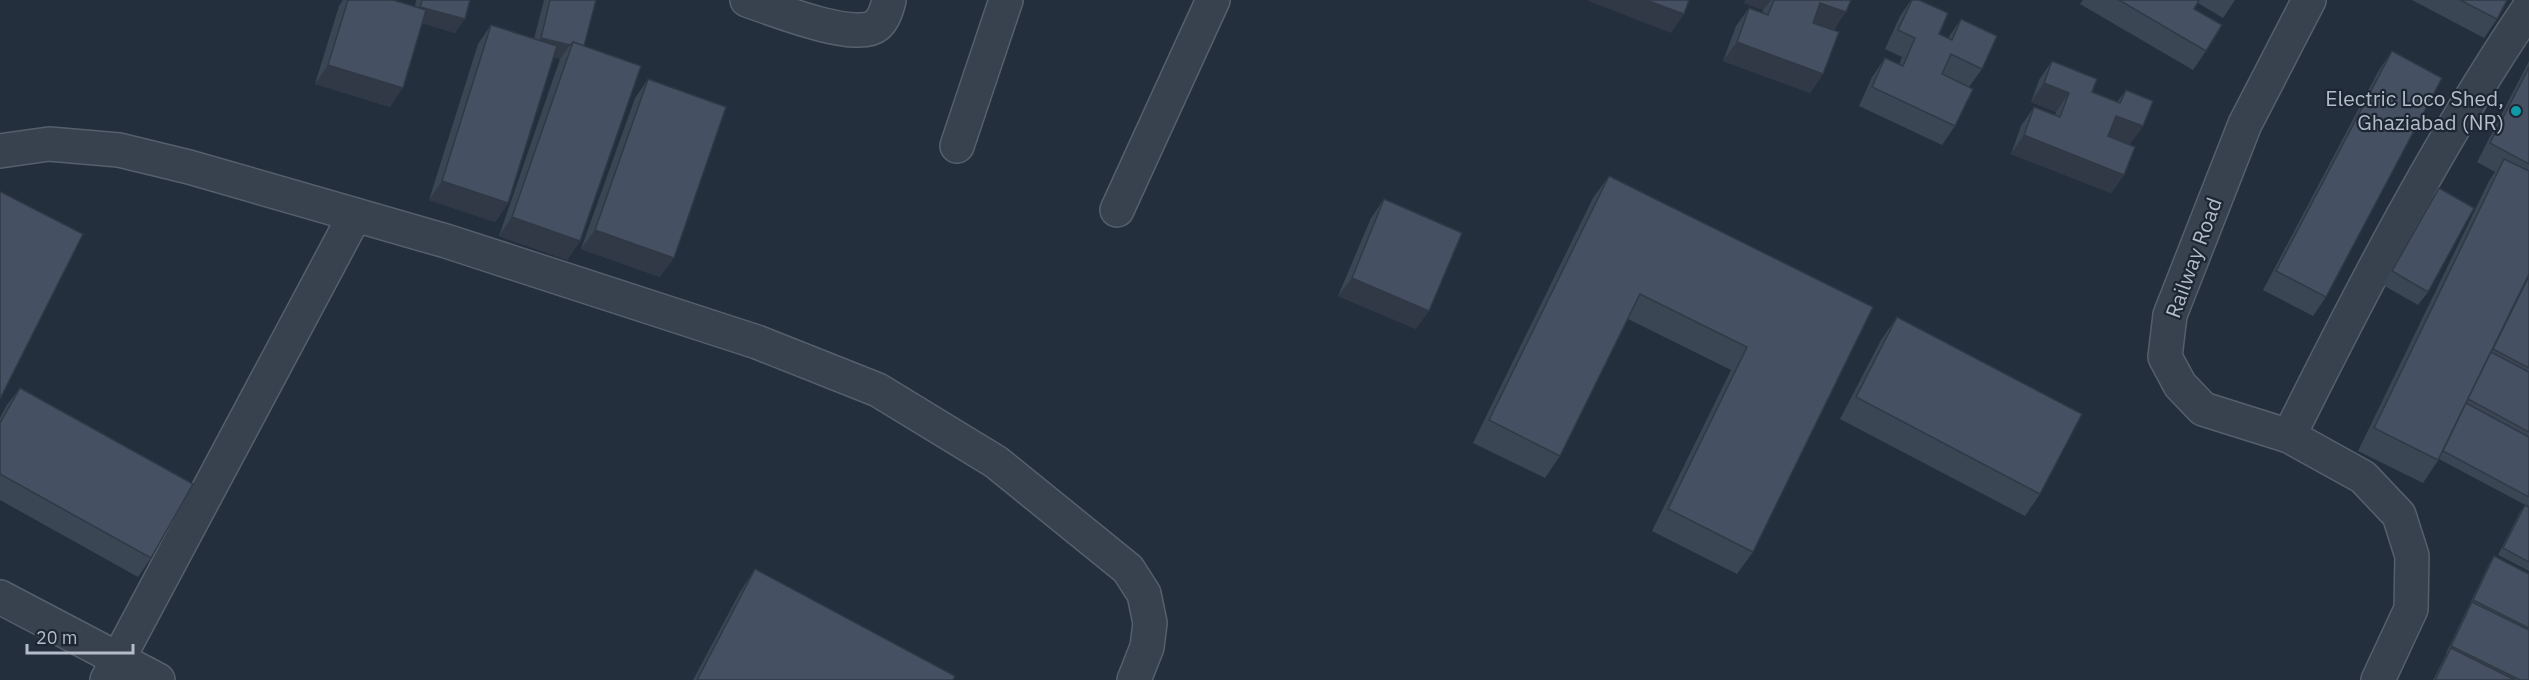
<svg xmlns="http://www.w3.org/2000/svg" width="2529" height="680" viewBox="0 0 2529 680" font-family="'IBM Plex Sans',sans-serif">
  <rect width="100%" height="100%" fill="#242f3e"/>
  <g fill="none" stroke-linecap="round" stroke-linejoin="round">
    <defs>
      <g id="minor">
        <path d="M747,0C771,8 857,43 877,25C884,19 887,9 889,0"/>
        <path d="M2309,0L2245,124L2170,315L2165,357L2180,385L2203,409L2289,436L2363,477L2399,515L2412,556L2411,609L2378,680"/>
        <path d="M957,146L1006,0"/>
        <path d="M0,151L49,144L119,150L189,167L446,241L757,342L878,390L996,462L1128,569L1144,594L1150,623L1147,647L1134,680"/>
        <path d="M1117,210L1213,0"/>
        <path d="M2289,436C2362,289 2437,144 2529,8"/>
        <path d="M0,597L158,680"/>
        <path d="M107,680L355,215"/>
      </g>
    </defs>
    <use href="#minor" stroke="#565f6c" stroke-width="36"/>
    <use href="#minor" stroke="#38414e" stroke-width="33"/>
  </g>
  <g fill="#3b4654">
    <path d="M343,0H393L415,7L416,0H470L455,33L422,23L390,107L315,84L339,6Z"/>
    <path d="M544,0H596L584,46L580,241L567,260L499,236L560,59L554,57L508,203L495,222L429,200L478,44L491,25L534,39Z"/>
    <path d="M1746,0H1851L1834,30L1823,74L1810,93L1723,61L1736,26L1749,8L1762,13L1763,10L1744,3Z"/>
    <path d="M1911,0H1919L1939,34L1948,38L1961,19L1982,69L1969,87L1955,126L1942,145L1859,106L1872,77L1885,58L1899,65L1902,57L1885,49L1900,16Z"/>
    <path d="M2083,0H2235L2223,18L2198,3L2194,9L2206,51L2193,70L2080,4Z"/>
    <path d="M2412,0H2507L2497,19L2484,38Z"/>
    <path d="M2392,51L2326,297L2313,316L2263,290L2379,70Z"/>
    <path d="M2052,61L2092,92L2117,102L2126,90L2143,126L2130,144L2124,175L2111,193L2011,154L2021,126L2034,107L2055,115L2056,112L2031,102L2039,80Z"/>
    <path d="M2529,61V507L2439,459L2423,483L2358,451L2489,181L2495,172L2477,162Z"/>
    <path d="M648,79L660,277L581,249L635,98Z"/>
    <path d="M1609,176L1873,307L1753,552L1737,574L1652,531L1731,370L1628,319L1560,456L1545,478L1473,443L1593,198Z"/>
    <path d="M2439,188L2428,292L2418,305L2383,285L2429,202Z"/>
    <path d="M1384,199L1416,329L1338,296L1371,218Z"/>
    <path d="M1897,317L2040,494L2025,516L1840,419L1881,340Z"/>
    <path d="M20,388L151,558L138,577L0,500V418L6,406Z"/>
    <path d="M2525,505L2529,507V571L2498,555L2520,512Z"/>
    <path d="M2494,556L2529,574V680H2433L2447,653H2446L2489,564Z"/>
    <path d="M755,569L953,680H693L740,592Z"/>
  </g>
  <g fill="#303945">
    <path d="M1588,0H1646L1684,14L1671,33L1588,1Z"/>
    <path d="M1747,0H1771L1763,10L1744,3Z"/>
    <path d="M1820,3L1846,12L1833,31L1807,22Z"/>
    <path d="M420,7L465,19L455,33L411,20Z"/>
    <path d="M541,38L570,45L560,59L531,52Z"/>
    <path d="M1737,42L1823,74L1810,93L1723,61Z"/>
    <path d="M328,65L403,88L390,107L315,84Z"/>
    <path d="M2044,83L2069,93L2056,112L2031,102Z"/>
    <path d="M2116,116L2143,126L2130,144L2103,134Z"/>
    <path d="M2024,135L2124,175L2111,193L2011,154Z"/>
    <path d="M442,181L508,203L495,222L429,200Z"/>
    <path d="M512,217L580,241L567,260L499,236Z"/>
    <path d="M595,230L674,258L660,277L581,249Z"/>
    <path d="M1352,278L1429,311L1416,329L1338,296Z"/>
  </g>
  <g fill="#455162" stroke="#303945" stroke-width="1.5">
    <path d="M348,0H393L426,10L403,88L328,65Z"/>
    <path d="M422,0H470L465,19L420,7Z"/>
    <path d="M550,0H596L584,46L573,42L570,45L541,38Z"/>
    <path d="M1646,0H1689L1684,14Z"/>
    <path d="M1774,0H1851L1846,12L1820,3L1813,23L1839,32L1823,74L1737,42L1749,8L1768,15Z"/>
    <path d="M1912,0H1919L1948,13L1939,34L1952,40L1961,19L1997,36L1982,69L1951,54L1942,74L1973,89L1955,126L1872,87L1885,58L1903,66L1915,38L1898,30Z"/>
    <path d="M2119,0H2199L2194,9L2222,25L2206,51Z"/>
    <path d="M2460,0H2507L2497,19Z"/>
    <path d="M491,25L557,46L508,203L442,181Z"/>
    <path d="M573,42L641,66L580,241L512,217Z"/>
    <path d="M2392,51L2442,78L2326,297L2276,271Z"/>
    <path d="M2052,61L2097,79L2092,92L2120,103L2126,90L2153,101L2143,126L2116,116L2108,136L2135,147L2124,175L2024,135L2034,107L2060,117L2069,93L2044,83Z"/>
    <path d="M2529,67V164L2490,143Z"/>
    <path d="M648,79L726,107L674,258L595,230Z"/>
    <path d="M2504,159L2529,171V274L2438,460L2374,428Z"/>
    <path d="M1609,176L1873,307L1753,552L1668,509L1747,347L1640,294L1560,456L1489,420Z"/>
    <path d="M2439,188L2474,208L2428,292L2392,271Z"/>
    <path d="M1,192L83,234L0,399V193Z"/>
    <path d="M1384,199L1462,233L1429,311L1352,278Z"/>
    <path d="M2529,276V368L2493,349Z"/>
    <path d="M1897,317L2082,414L2040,494L1856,397Z"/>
    <path d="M2491,352L2529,372V432L2468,399Z"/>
    <path d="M20,388L193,484L151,558L0,474V423Z"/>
    <path d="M2466,403L2529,437V497L2443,451Z"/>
    <path d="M2525,505L2529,507V562L2503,548Z"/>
    <path d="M2494,556L2529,574V628L2473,600Z"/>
    <path d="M755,569L955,676L953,680H697Z"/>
    <path d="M2472,602L2529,630V680H2520L2451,646Z"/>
    <path d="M2451,648L2515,680H2435Z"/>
  </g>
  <circle fill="#0f9aa8" stroke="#1d2633" stroke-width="2" cx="2516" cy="111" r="6"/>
  <g text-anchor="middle" stroke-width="4.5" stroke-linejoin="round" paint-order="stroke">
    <g font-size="21" fill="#b4bcc9" stroke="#1d2633" text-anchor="end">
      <text x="2504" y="106">Electric Loco Shed,<tspan x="2504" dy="24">Ghaziabad (NR)</tspan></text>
    </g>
    <g font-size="21" fill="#b4bcc9" stroke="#1d2633">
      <text transform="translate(2194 258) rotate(-70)" y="7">Railway Road</text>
    </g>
  </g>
  <path d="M27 644v9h106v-9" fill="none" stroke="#b4bcc9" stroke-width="3"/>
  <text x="36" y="644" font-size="18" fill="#b4bcc9" stroke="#1d2633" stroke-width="4.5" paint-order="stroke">20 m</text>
</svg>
